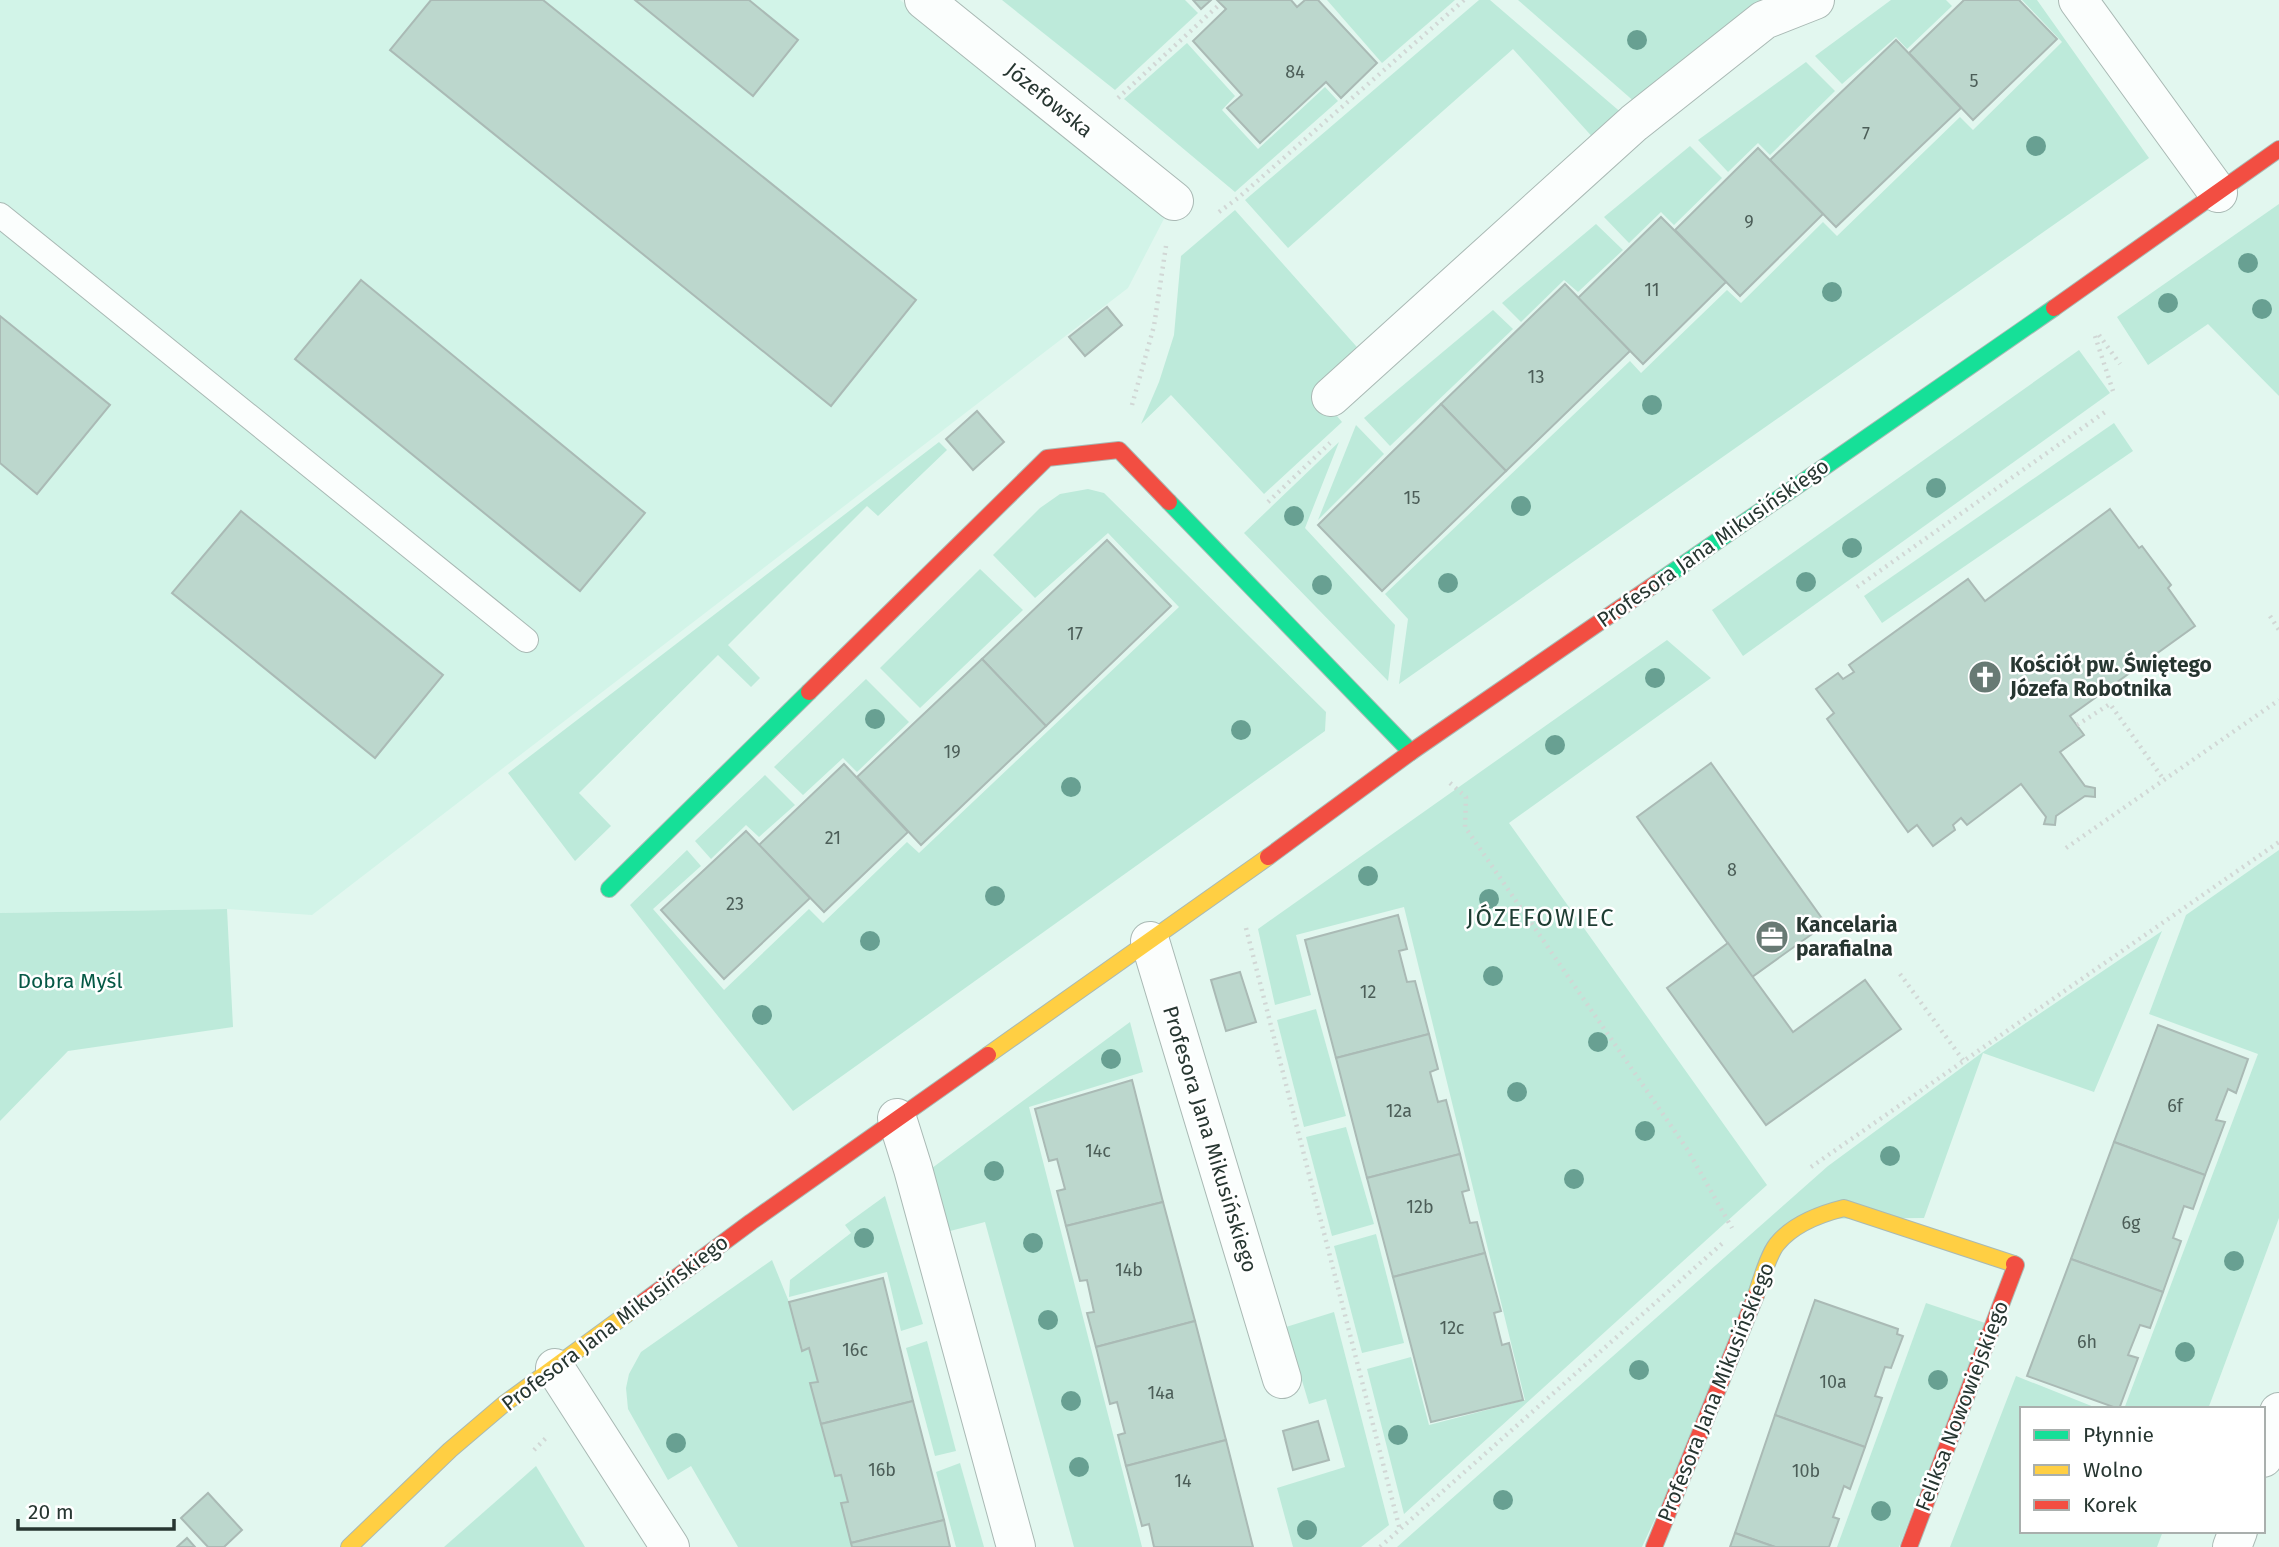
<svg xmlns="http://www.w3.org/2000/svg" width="2279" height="1547" viewBox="0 0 2279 1547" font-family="'Fira Sans',sans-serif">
  <rect width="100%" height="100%" fill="#e2f7ef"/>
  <path fill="#d2f4e8" d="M0,0H900L1167,213L1128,288L312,915L227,909L0,913Z"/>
  <g fill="#bdeada">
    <path d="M1002,0H1185L1198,13L1115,90Z"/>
    <path d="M1327,0H1455L1382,63Z"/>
    <path d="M1479,0H1490L1624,115L1596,141L1513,49L1288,248L1245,200Z"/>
    <path d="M1518,0H1786L1637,104Z"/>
    <path d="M1891,0H1946L1952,6L1907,49L1896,37L1842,84L1815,56Z"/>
    <path d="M2022,0H2037L2149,158L1399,684L1408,619L1385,594L1630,361L1641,373L1727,290L1741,303L1823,222L1837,236L1960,117L1973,130L2062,42Z"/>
    <path d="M1187,43L1235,96L1222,110L1258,149L1325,87L1338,101L1235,192L1124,99Z"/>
    <path d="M1806,62L1835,91L1770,155L1758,143L1728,172L1698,140Z"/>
    <path d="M1690,146L1722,178L1674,225L1661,212L1629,243L1604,217Z"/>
    <path d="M2279,204V396L2208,324L2148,365L2117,317Z"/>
    <path d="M1235,210L1364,355L1321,397L1342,422L1264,494L1171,395L1141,424L1159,382L1174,335L1181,256Z"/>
    <path d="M1596,224L1623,250L1578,292L1564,280L1521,322L1502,303Z"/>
    <path d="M1493,310L1513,329L1390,446L1364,418Z"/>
    <path d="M2079,350L2110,393L1743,656L1712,610Z"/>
    <path d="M2114,423L2133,451L1882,623L1864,596Z"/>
    <path d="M1356,425L1384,454L1318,520Z"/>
    <path d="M939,442L947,450L878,516L867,506L728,645L760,678L751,687L718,655L579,793L611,826L575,861L508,773Z"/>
    <path d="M1339,442L1305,528L1395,625L1388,681L1244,533Z"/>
    <path d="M1088,489L1104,493L1326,712L1325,731L793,1111L630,905L687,850L701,866L653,909L724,990L809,909L823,923L907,842L919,853L1179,607L1108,533L1035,598L993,555L1040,508L1060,494Z"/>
    <path d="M980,569L1023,610L920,708L880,668Z"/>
    <path d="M1667,640L1711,678L1509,823L1767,1185L1404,1514L1367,1369L1411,1357L1429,1425L1525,1400L1404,907L1296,935L1311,995L1275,1005L1258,929Z"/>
    <path d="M866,679L909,722L857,772L843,758L803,795L774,767Z"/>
    <path d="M765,775L795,805L759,837L746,825L711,859L695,841Z"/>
    <path d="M2279,850V1218L2208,1409H2124L2258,1054L2149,1014L2186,915Z"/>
    <path d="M227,909L233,1027L68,1051L0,1121V913Z"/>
    <path d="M2162,931L2094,1092L1983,1053L1924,1218L1793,1219L1642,1547H1397L1828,1166L1983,1052Z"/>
    <path d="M1316,1009L1346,1116L1304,1127L1277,1020Z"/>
    <path d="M1130,1022L1143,1072L1029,1107L1142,1547H1074L985,1222L950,1231L928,1171Z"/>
    <path d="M1346,1127L1374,1224L1332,1236L1306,1137Z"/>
    <path d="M885,1196L923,1324L901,1331L887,1272L789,1297L790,1280L851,1233L845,1225Z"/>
    <path d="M1376,1234L1404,1343L1362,1353L1334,1246Z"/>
    <path d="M772,1260L789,1302L801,1351L809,1348L818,1382L810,1383L835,1475H841L848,1502L842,1503L853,1547H738L691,1466L668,1480L628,1409L626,1388L629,1374L641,1352Z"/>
    <path d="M1926,1303L1985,1323L1899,1547H1837Z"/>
    <path d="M1334,1312L1389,1525L1361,1547H1293L1277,1488L1345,1467L1326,1399L1309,1404L1286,1327Z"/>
    <path d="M927,1341L956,1451L935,1456L906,1348Z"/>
    <path d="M2016,1376L2099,1409H2022V1531H2163L2157,1547H1950Z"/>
    <path d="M960,1463L984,1547H956L936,1472Z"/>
    <path d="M536,1466L585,1547H444Z"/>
  </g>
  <g fill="#bcd7cd" stroke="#aabab5" stroke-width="2">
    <path d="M431,0H543L916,300L831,406L390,50Z"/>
    <path d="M635,0H749L798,40L753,96Z"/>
    <path d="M1193,0H1211L1201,9Z"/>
    <path d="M1217,0H1291L1297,7L1305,0H1318L1377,63L1341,98L1326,82L1260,143L1227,108L1242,95L1193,41L1226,9Z"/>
    <path d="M1964,0H2019L2057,39L1973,120L1909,53Z"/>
    <path d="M1896,40L1961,108L1836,227L1770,160Z"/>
    <path d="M1758,148L1823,214L1740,296L1675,230Z"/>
    <path d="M1661,217L1726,282L1643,364L1578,298Z"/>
    <path d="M361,280L645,513L580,591L295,359Z"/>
    <path d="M1565,284L1630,351L1506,471L1441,404Z"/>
    <path d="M1107,307L1122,325L1085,356L1069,337Z"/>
    <path d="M0,316L110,405L37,494L0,463Z"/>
    <path d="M1441,404L1506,471L1382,591L1318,525Z"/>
    <path d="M977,411L1004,442L973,470L946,439Z"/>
    <path d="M2110,509L2139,548L2142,546L2171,585L2168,588L2195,626L2070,716L2084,735L2060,752L2085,786L2095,788V797L2085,796L2056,816L2055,825L2044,824L2046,817L2021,784L1967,825L1961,818L1953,825L1955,830L1933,846L1917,825L1908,832L1827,719L1834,713L1816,689L1838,673L1843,679L1854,672L1849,665L1968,579L1985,601Z"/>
    <path d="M241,511L443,675L375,758L172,593Z"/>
    <path d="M1107,540L1171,606L1046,726L982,659Z"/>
    <path d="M982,659L1046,726L921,845L857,777Z"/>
    <path d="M1711,763L1826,924L1752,977L1637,817Z"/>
    <path d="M844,764L908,832L824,912L759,845Z"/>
    <path d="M746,831L810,898L724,979L661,910Z"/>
    <path d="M1398,915L1407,949L1399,951L1407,982L1415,981L1429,1034L1336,1058L1305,940Z"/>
    <path d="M1728,943L1793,1032L1865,980L1901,1029L1766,1125L1667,988Z"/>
    <path d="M1240,972L1256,1022L1226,1031L1211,980Z"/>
    <path d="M2158,1025L2248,1059L2236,1093L2228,1089L2216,1120L2225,1122L2205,1175L2114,1142Z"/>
    <path d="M1429,1034L1438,1069L1430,1072L1438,1102L1446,1100L1460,1154L1367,1178L1336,1058Z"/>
    <path d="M1132,1080L1163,1202L1066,1226L1057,1191L1065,1189L1057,1159L1049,1161L1035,1109Z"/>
    <path d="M2114,1142L2205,1175L2193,1209L2184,1206L2173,1238L2181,1241L2163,1292L2071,1259Z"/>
    <path d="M1460,1154L1469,1190L1462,1192L1470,1223L1477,1222L1485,1253L1393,1277L1367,1178Z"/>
    <path d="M1163,1202L1195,1321L1096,1347L1087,1313L1094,1312L1087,1280L1080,1281L1066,1226Z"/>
    <path d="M1485,1253L1501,1311L1494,1313L1502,1345L1509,1343L1523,1400L1431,1422L1393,1277Z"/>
    <path d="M2071,1259L2163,1292L2150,1328L2140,1325L2128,1355L2138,1358L2119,1409L2027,1376Z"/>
    <path d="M883,1278L913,1401L821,1424L810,1383L818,1382L809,1348L802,1351L789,1302Z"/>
    <path d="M1815,1300L1898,1329L1897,1334L1903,1336L1891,1368L1885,1367L1875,1396L1882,1398L1865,1447L1775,1415Z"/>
    <path d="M1195,1321L1226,1440L1126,1466L1118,1435L1125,1433L1117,1402L1110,1404L1096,1347Z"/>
    <path d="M913,1401L944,1520L851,1543L841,1503L848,1502L841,1475L835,1476L821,1424Z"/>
    <path d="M1775,1415L1865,1447L1850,1489L1844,1486L1833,1517L1839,1519L1829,1547H1775L1735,1533Z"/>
    <path d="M1318,1421L1329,1460L1293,1470L1283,1431Z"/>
    <path d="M1226,1440L1253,1547H1154L1149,1524L1142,1526L1126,1466Z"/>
    <path d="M208,1493L242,1530L224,1547H208L181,1518Z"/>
    <path d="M944,1520L950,1547H852L851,1543Z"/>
    <path d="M1735,1533L1775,1547H1730Z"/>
    <path d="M187,1538L195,1547H177Z"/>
  </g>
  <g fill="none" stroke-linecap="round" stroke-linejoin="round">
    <defs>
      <path id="lane" d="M0,215L526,640"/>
      <g id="street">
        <path d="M924,0L1174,201"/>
        <path d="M2078,0L2218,193"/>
        <path d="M1331,397L1634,123L1764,20L1815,0"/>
        <path d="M1150,941L1282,1379"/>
        <path d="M897,1118L913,1169L1016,1547"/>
        <path d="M555,1368L670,1547"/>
        <path d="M2263,1458L2279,1412"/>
        <path d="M2232,1547L2238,1531"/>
      </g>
      <g id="fast">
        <path d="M1169,502L1411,752"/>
        <path d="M1658,582L2054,308"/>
        <path d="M609,889L809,692"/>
      </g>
      <g id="slow">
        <path d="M988,1055L1268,857"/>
        <path d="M1756,1295C1761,1281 1768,1255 1777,1244C1793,1224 1820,1214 1844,1208L2014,1264"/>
        <path d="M349,1547L450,1450L504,1404L631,1311"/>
      </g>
      <g id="jam">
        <path d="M2054,308L2279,149"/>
        <path d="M809,692L1047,458L1119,450L1169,502"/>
        <path d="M1268,857L1411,752L1658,582"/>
        <path d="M631,1311L751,1222L988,1055"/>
        <path d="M1654,1547L1756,1295"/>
        <path d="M1909,1547L2016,1265L2014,1264"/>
      </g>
    </defs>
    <use href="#lane" stroke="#a9b9b4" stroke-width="26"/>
    <use href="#street" stroke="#a9b9b4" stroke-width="40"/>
    <use href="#fast" stroke="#a9b9b4" stroke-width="18"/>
    <use href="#slow" stroke="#a9b9b4" stroke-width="18"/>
    <use href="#jam" stroke="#a9b9b4" stroke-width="18"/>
    <g stroke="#d1d7d5" stroke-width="4.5" stroke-dasharray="2 5" stroke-linecap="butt">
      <path d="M1118,98L1221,3"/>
      <path d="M1219,212L1238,198L1464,0"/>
      <path d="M2099,335L2120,364"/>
      <path d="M2095,336L2113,391"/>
      <path d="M1132,405L1154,326L1166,246"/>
      <path d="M1268,502L1330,443"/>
      <path d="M1857,587L2105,412"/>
      <path d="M2270,616L2279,630"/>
      <path d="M2077,725L2110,704L2164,780"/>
      <path d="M1450,783L1466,797L1465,827L1687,1149L1732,1228"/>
      <path d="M2066,848L2279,700"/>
      <path d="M1246,928L1400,1530"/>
      <path d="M1900,974L1963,1060"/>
      <path d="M1811,1167L2279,842"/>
      <path d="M534,1450L546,1438"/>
      <path d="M1380,1547L1725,1241"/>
    </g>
    <use href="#lane" stroke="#fbfefd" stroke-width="24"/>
    <use href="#street" stroke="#fbfefd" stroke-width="38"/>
    <use href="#fast" stroke="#16e098" stroke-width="16"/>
    <use href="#slow" stroke="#ffcf43" stroke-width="16"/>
    <use href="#jam" stroke="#f24e42" stroke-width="16"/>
  </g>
  <g fill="#68a092">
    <circle cx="1637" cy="40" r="10"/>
    <circle cx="2036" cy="146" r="10"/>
    <circle cx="2248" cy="263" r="10"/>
    <circle cx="1832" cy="292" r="10"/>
    <circle cx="2168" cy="303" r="10"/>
    <circle cx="2262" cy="309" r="10"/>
    <circle cx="1652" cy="405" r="10"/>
    <circle cx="1936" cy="488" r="10"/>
    <circle cx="1521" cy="506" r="10"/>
    <circle cx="1294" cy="516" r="10"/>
    <circle cx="1852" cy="548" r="10"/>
    <circle cx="1806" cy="582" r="10"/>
    <circle cx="1448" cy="583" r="10"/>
    <circle cx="1322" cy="585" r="10"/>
    <circle cx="1655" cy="678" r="10"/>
    <circle cx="875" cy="719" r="10"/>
    <circle cx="1241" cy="730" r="10"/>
    <circle cx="1555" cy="745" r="10"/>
    <circle cx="1071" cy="787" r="10"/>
    <circle cx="1368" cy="876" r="10"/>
    <circle cx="995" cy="896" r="10"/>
    <circle cx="1489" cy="899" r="10"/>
    <circle cx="870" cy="941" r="10"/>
    <circle cx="1493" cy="976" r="10"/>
    <circle cx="762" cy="1015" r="10"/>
    <circle cx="1598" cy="1042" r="10"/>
    <circle cx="1111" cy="1059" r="10"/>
    <circle cx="1517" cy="1092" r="10"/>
    <circle cx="1645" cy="1131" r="10"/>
    <circle cx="1890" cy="1156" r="10"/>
    <circle cx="994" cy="1171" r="10"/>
    <circle cx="1574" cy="1179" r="10"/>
    <circle cx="864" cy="1238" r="10"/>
    <circle cx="1033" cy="1243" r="10"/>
    <circle cx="2234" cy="1261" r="10"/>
    <circle cx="1048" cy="1320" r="10"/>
    <circle cx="2185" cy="1352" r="10"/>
    <circle cx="1639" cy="1370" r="10"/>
    <circle cx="1938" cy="1380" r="10"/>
    <circle cx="1071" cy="1401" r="10"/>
    <circle cx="1398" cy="1435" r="10"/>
    <circle cx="676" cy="1443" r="10"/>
    <circle cx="1079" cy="1467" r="10"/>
    <circle cx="1503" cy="1500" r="10"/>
    <circle cx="1881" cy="1511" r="10"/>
    <circle cx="1307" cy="1530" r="10"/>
  </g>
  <defs>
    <symbol id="church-disc" viewBox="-11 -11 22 22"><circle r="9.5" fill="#687a74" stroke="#fff"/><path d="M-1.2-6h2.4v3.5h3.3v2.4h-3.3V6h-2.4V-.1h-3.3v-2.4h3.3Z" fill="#fff"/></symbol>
    <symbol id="office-disc" viewBox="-11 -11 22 22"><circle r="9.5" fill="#687a74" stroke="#fff"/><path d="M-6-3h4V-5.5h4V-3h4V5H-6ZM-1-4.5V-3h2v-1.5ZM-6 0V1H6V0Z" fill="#fff"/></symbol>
  </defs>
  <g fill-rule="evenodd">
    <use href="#church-disc" x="1966" y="658" width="38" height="38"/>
    <use href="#office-disc" x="1753" y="918" width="38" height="38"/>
  </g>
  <g text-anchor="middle" stroke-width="5" stroke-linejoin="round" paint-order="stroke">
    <g font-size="18" fill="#4c5e58">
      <text x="1295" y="78">84</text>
      <text x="1974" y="87">5</text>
      <text x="1866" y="140">7</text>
      <text x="1749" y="228">9</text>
      <text x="1652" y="296">11</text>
      <text x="1536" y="383">13</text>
      <text x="1412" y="504">15</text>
      <text x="1075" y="640">17</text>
      <text x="952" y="758">19</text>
      <text x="833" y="844">21</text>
      <text x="1732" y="876">8</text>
      <text x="735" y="910">23</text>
      <text x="1368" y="998">12</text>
      <text x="2175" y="1112">6f</text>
      <text x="1399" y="1117">12a</text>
      <text x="1098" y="1157">14c</text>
      <text x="1420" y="1213">12b</text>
      <text x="2131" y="1229">6g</text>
      <text x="1129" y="1276">14b</text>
      <text x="1452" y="1334">12c</text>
      <text x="2087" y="1348">6h</text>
      <text x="855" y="1356">16c</text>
      <text x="1833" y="1388">10a</text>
      <text x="1161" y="1399">14a</text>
      <text x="882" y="1476">16b</text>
      <text x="1806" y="1477">10b</text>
      <text x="1183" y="1487">14</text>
    </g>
    <g font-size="21" fill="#273631" stroke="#fff">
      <text transform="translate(1049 100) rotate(39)" y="7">Józefowska</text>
      <text transform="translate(1713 543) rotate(-35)" y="7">Profesora Jana Mikusińskiego</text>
      <text transform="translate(1210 1139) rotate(73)" y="7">Profesora Jana Mikusińskiego</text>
      <text transform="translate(615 1323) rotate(-37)" y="7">Profesora Jana Mikusińskiego</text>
      <text transform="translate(1716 1392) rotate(-68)" y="7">Profesora Jana Mikusińskiego</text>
      <text transform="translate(1962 1406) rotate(-69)" y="7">Feliksa Nowowiejskiego</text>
    </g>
    <g font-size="21" font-weight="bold" fill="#273631" stroke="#fff" text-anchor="start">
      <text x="2010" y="672">Kościół pw. Świętego<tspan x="2010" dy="24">Józefa Robotnika</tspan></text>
      <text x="1796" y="932">Kancelaria<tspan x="1796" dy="24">parafialna</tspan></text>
    </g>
    <g font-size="21" fill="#055845" stroke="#fff">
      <text x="70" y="988">Dobra Myśl</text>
    </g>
    <g font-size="24" letter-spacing="2" fill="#1e3d33" stroke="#fff">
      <text x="1541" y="926">JÓZEFOWIEC</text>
    </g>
  </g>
  <rect x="2020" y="1407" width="245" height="126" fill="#ffffff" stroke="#a9afad" stroke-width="2"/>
  <rect x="2034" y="1430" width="35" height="10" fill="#16e098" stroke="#a9afad" stroke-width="2"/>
  <text x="2083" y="1442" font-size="21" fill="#273631">Płynnie</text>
  <rect x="2034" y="1465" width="35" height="10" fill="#ffcf43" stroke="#a9afad" stroke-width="2"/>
  <text x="2083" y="1477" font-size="21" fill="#273631">Wolno</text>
  <rect x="2034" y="1500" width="35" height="10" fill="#f24e42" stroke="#a9afad" stroke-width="2"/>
  <text x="2083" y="1512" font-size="21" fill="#273631">Korek</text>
  <path d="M18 1519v10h156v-10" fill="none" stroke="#273631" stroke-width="3.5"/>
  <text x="28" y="1519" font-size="21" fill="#273631" stroke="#ffffff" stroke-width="5" paint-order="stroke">20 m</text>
</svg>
